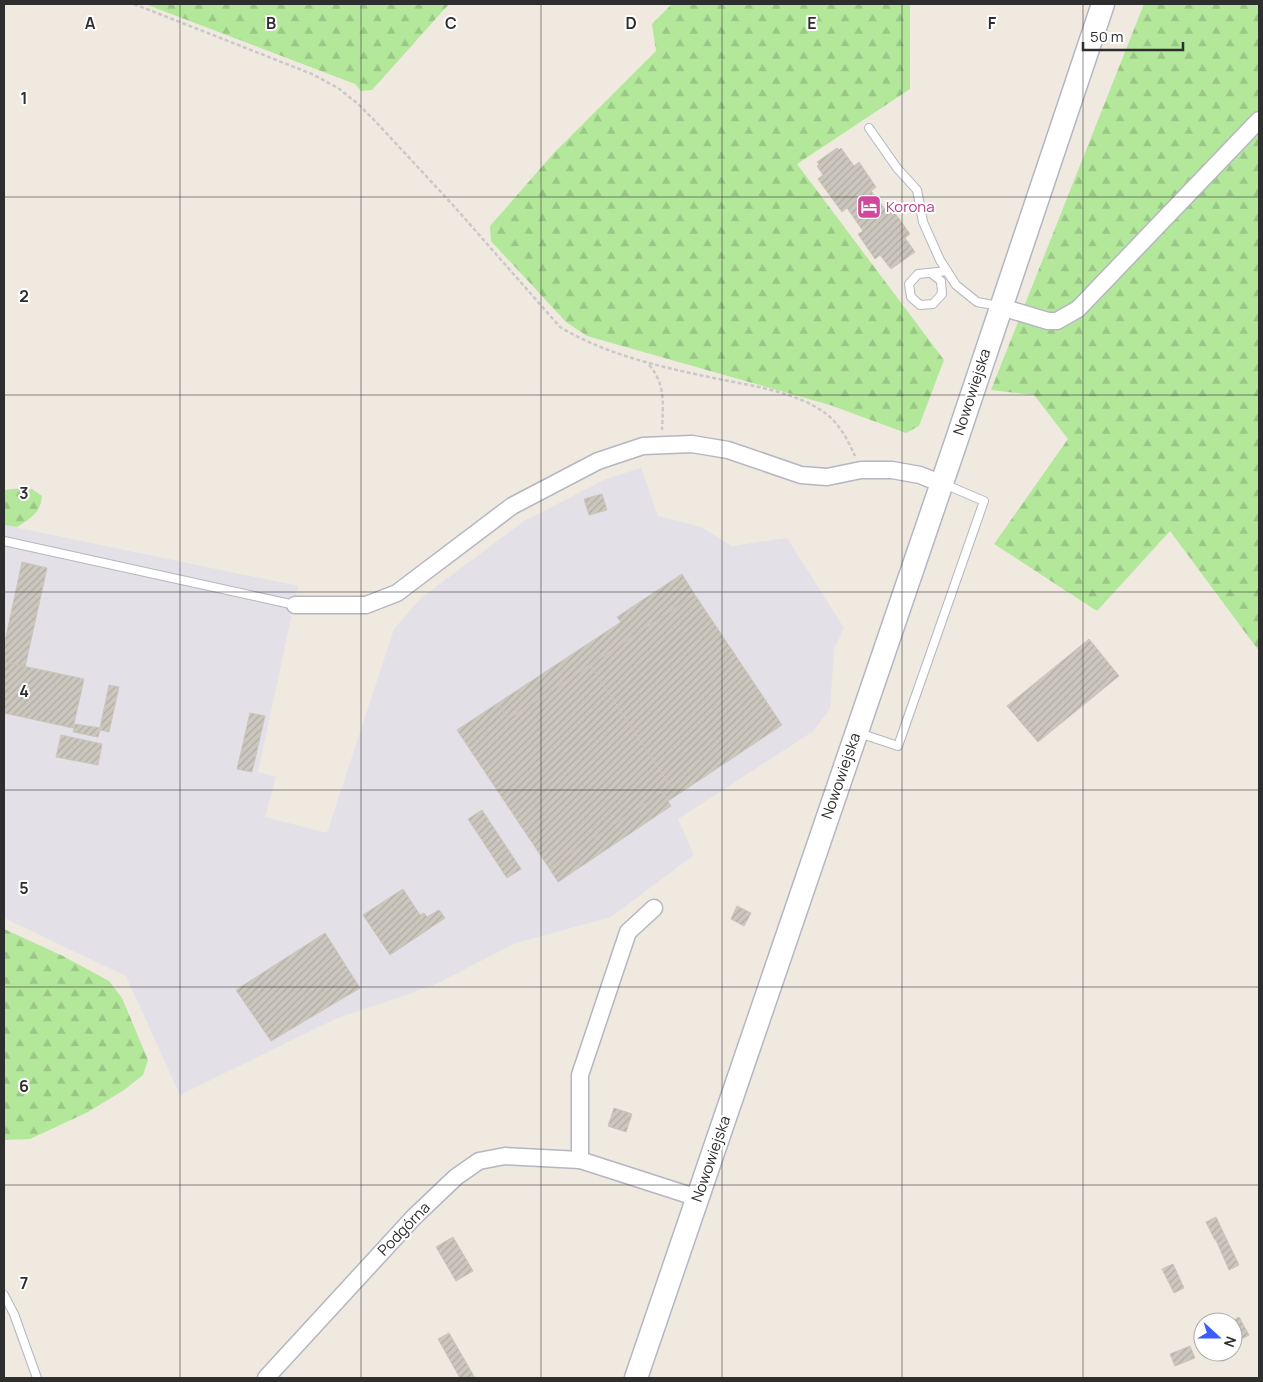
<svg xmlns="http://www.w3.org/2000/svg" width="1263" height="1382" viewBox="0 0 1263 1382" font-family="Manrope,sans-serif">
  <defs>
    <pattern id="forest-firs" width="22" height="20" patternUnits="userSpaceOnUse" patternTransform="scale(1.25)"><rect width="22" height="20" fill="#b3e89b"/><path d="M5 1l3.5 6h-7zM16 11l3.5 6h-7z" fill="#9ac786"/></pattern>
    <pattern id="building-hatch" width="6" height="6" patternUnits="userSpaceOnUse" patternTransform="scale(1.25)"><rect width="6" height="6" fill="#cbc7be"/><path d="M-1 1l2-2M0 6l6-6M5 7l2-2" fill="none" stroke="#afaba4"/></pattern>
  </defs>
  <rect width="100%" height="100%" fill="#efe9e0"/>
  <path fill="#e3e0e8" d="M641,468L658,516L701,527L732,546L787,538L844,628L834,649L830,709L812,732L678,819L694,855L611,917L516,943L432,986L335,1019L180,1095L126,976L4,918V525L298,586L258,772L276,777L265,817L327,833L394,629L421,598L524,521L606,479Z"/>
  <g fill="url(#forest-firs)">
    <path d="M145,4H449L372,90L361,91L355,84Z"/>
    <path d="M672,4H910V89L797,164L944,360L919,426L906,433L830,405L587,336L566,322L491,241L490,226L553,154L656,51L652,24Z"/>
    <path d="M1144,4H1259V651L1170,531L1097,611L994,544L1068,439L1034,395L991,390Z"/>
    <path d="M22,488L32,489L42,496C41,512 30,519 17,527L4,525V490Z"/>
    <path d="M4,929L63,956L109,981L122,998L148,1060L143,1075L124,1090L88,1112L30,1139L4,1140Z"/>
  </g>
  <g fill="url(#building-hatch)" stroke="#cbc5b9">
    <path d="M837,148L839,150L841,148L854,166L859,162L876,187L871,191L888,213L892,209L910,234L905,238L915,252L891,269L880,255L875,259L858,234L863,231L847,208L842,212L818,179L823,175L817,166L819,164L817,162Z"/>
    <path d="M602,494L607,510L589,515L584,499Z"/>
    <path d="M22,562L47,568L25,667L4,662V646Z"/>
    <path d="M682,574L695,595L508,719L498,703L621,622L617,617Z"/>
    <path d="M695,595L782,725L668,801L662,792L671,787L590,665Z"/>
    <path d="M1089,639L1119,676L1038,742L1007,706Z"/>
    <path d="M4,662L84,679L73,728L4,713Z"/>
    <path d="M590,665L671,787L549,868L457,730L498,703L508,719Z"/>
    <path d="M109,685L119,687L109,732L100,730L98,737L73,732L75,724L100,728Z"/>
    <path d="M250,713L265,716L252,772L237,769Z"/>
    <path d="M61,735L102,744L98,765L56,757Z"/>
    <path d="M662,792L671,806L558,882L549,868Z"/>
    <path d="M482,810L521,869L507,878L468,819Z"/>
    <path d="M403,889L420,915L424,913L427,917L439,910L445,918L390,955L363,915Z"/>
    <path d="M737,906L751,913L744,926L731,919Z"/>
    <path d="M325,933L360,988L271,1041L236,990Z"/>
    <path d="M614,1108L632,1114L626,1132L608,1126Z"/>
    <path d="M1216,1217L1225,1236L1215,1240L1206,1222Z"/>
    <path d="M1225,1236L1239,1265L1229,1270L1216,1240Z"/>
    <path d="M453,1237L473,1271L456,1281L436,1247Z"/>
    <path d="M1173,1264L1184,1288L1174,1293L1162,1269Z"/>
    <path d="M1239,1317L1249,1335L1233,1344V1322H1223L1228,1319L1230,1322Z"/>
    <path d="M449,1333L475,1378H460L438,1339Z"/>
    <path d="M1190,1346L1195,1358L1175,1366L1170,1354Z"/>
  </g>
  <g fill="none" stroke-linecap="round" stroke-linejoin="round">
    <defs>
      <g id="service">
        <path d="M869,128L897,168L917,190L923,222L940,260L956,285L977,302L999,306"/>
        <path d="M931,273L941,281L942,294L933,304L920,305L911,297L909,284L918,274L947,271"/>
        <path d="M4,541L295,605"/>
        <path d="M859,733L898,746L984,501L944,484"/>
        <path d="M4,1295L14,1314L37,1378"/>
      </g>
      <g id="minor">
        <path d="M1001,307L1048,321H1057L1078,309L1259,120"/>
        <path d="M295,605H366L397,593L512,506L598,461L643,446L692,444L728,450L801,475L827,477L861,470H892L920,475L942,484"/>
        <path d="M580,1160V1075L628,932L654,908"/>
        <path d="M266,1378L414,1217L456,1177L479,1161L505,1156L580,1160L698,1198"/>
      </g>
      <path id="secondary" d="M636,1378L957,439L1103,4"/>
    </defs>
    <use href="#service" stroke="#b4b6c1" stroke-width="10"/>
    <use href="#minor" stroke="#b4b6c1" stroke-width="19"/>
    <use href="#secondary" stroke="#b4b6c1" stroke-width="25"/>
    <g stroke="#c9c9c9" stroke-width="2.5" stroke-dasharray="4 2.5" stroke-linecap="butt">
      <path d="M134,4L312,74L338,88L357,103L376,122L452,204L560,327C610,357 667,368 723,380C755,386 798,393 825,413C839,423 848,440 855,456"/>
      <path d="M649,365C666,384 663,405 662,430"/>
    </g>
    <use href="#service" stroke="#fff" stroke-width="8"/>
    <use href="#minor" stroke="#fff" stroke-width="16"/>
    <use href="#secondary" stroke="#fff" stroke-width="22"/>
  </g>
  <path fill="none" stroke="#2e2e2e" stroke-width="1" stroke-opacity="0.55" d="M180,4V1378M361,4V1378M541,4V1378M722,4V1378M902,4V1378M1083,4V1378M4,197H1259M4,395H1259M4,592H1259M4,790H1259M4,987H1259M4,1185H1259"/>
  <defs>
    <symbol id="hotel-square" viewBox="-11 -11 22 22"><rect x="-9" y="-9" width="18" height="18" rx="4" fill="#d1479c" stroke="#fff"/><path d="M-6-4.5h1.5V1H6V5H4.5V3h-9V5H-6ZM-4 0a1.8 1.8 0 1 1 3.6 0ZM.5 0V-2.5h3Q6-2.5 6 0Z" fill="#fff"/></symbol>
  </defs>
  <g fill-rule="evenodd">
    <use href="#hotel-square" x="855" y="193" width="28" height="28"/>
  </g>
  <g text-anchor="middle" stroke-width="4" stroke-linejoin="round" paint-order="stroke">
    <g font-size="15" fill="#b23c85" stroke="#fff" text-anchor="start">
      <text x="886" y="212">Korona</text>
    </g>
    <g font-size="15" fill="#2e2e2e" stroke="#fff">
      <text transform="translate(972 392) rotate(-72)" y="5">Nowowiejska</text>
      <text transform="translate(841 776) rotate(-71)" y="5">Nowowiejska</text>
      <text transform="translate(711 1159) rotate(-71)" y="5">Nowowiejska</text>
      <text transform="translate(404 1229) rotate(-46)" y="5">Podgórna</text>
    </g>
  </g>
  <g font-size="16" text-anchor="middle" font-weight="bold" fill="#2e2e2e" stroke="#fff" stroke-width="4" stroke-linejoin="round" paint-order="stroke">
    <text x="90" y="29">A</text>
    <text x="271" y="29">B</text>
    <text x="451" y="29">C</text>
    <text x="631" y="29">D</text>
    <text x="812" y="29">E</text>
    <text x="992" y="29">F</text>
    <text x="24" y="104">1</text>
    <text x="24" y="302">2</text>
    <text x="24" y="499">3</text>
    <text x="24" y="697">4</text>
    <text x="24" y="894">5</text>
    <text x="24" y="1092">6</text>
    <text x="24" y="1289">7</text>
  </g>
  <rect width="1263" height="1382" fill="none" stroke="#2e2e2e" stroke-width="10"/>
  <g transform="translate(1218 1337) rotate(111)"><circle r="24" fill="#ffffff" stroke="#ababab"/>
  <path d="M0-4L9 19L0 12L-9 19Z" fill="#3d5cff"/>
  <text y="-8" font-size="14" font-weight="bold" text-anchor="middle" fill="#2e2e2e">N</text>
  </g>
  <path d="M1083 42v8h100v-8" fill="none" stroke="#2e2e2e" stroke-width="2.5"/>
  <text x="1090" y="42" font-size="15" fill="#2e2e2e" stroke="#ffffff" stroke-width="4" paint-order="stroke">50 m</text>
</svg>
